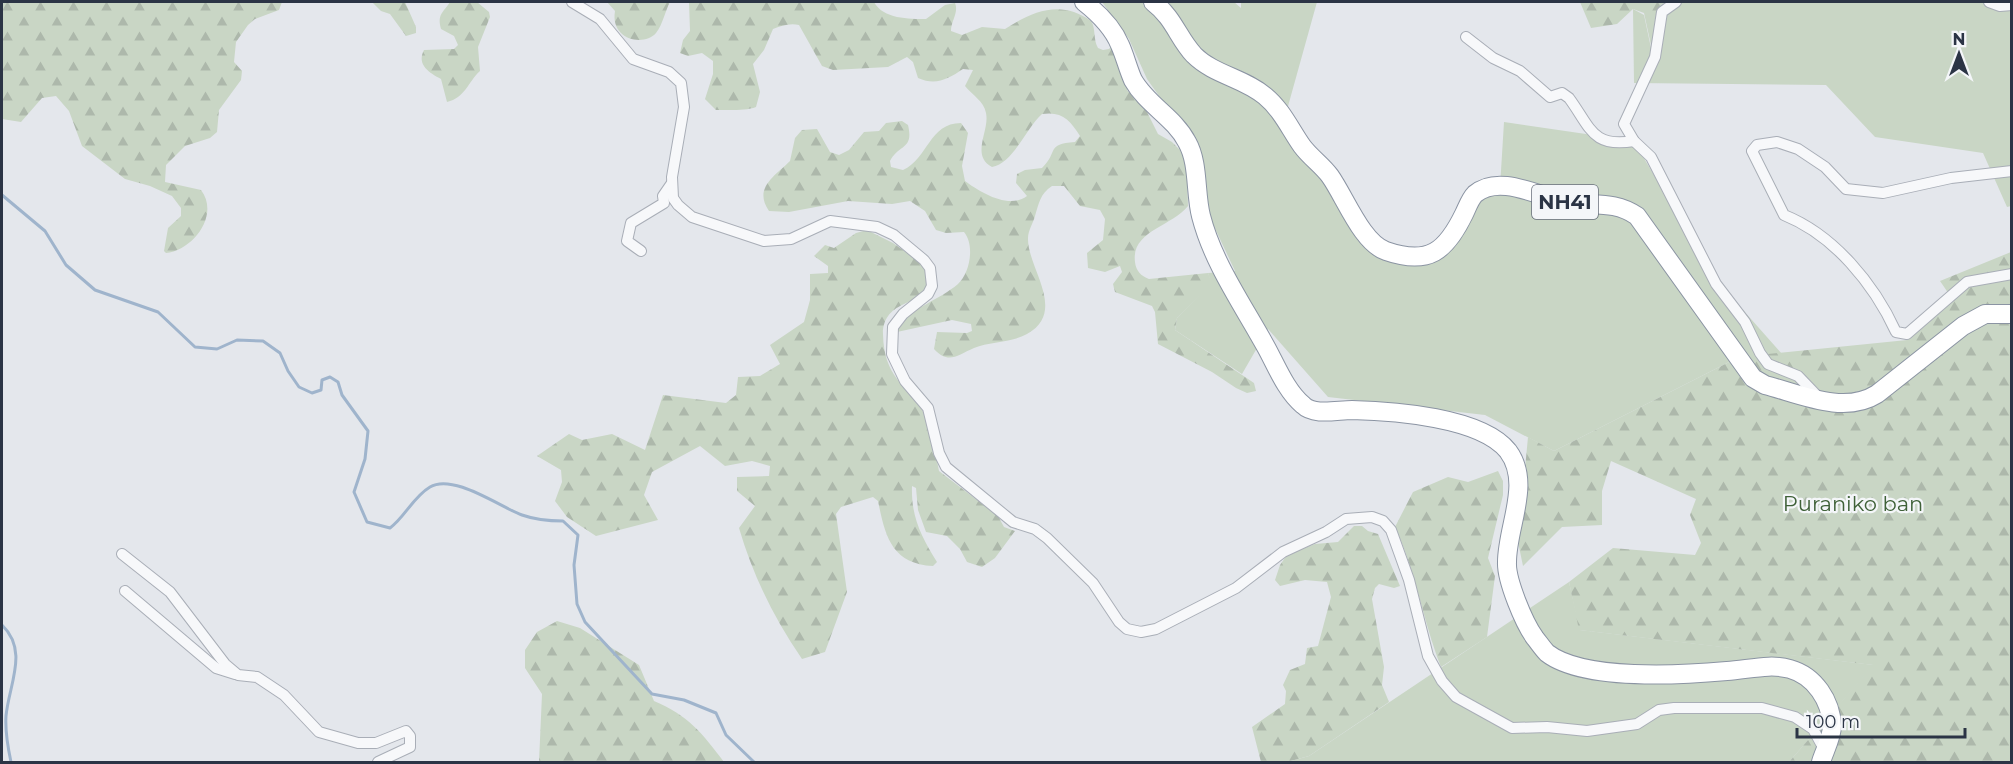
<svg xmlns="http://www.w3.org/2000/svg" width="2013" height="764" viewBox="0 0 2013 764" font-family="Montserrat,sans-serif">
  <defs>
    <pattern id="forest-firs" width="22" height="20" patternUnits="userSpaceOnUse" patternTransform="scale(1.5)"><rect width="22" height="20" fill="#c9d6c5"/><path d="M5 1l3.5 6h-7zM16 11l3.5 6h-7z" fill="#adb8ab"/></pattern>
  </defs>
  <rect width="100%" height="100%" fill="#e4e7ec"/>
  <g fill="#c9d6c5">
    <path d="M1102,2H1234L1241,8V2H1317L1285,117L1371,242L1427,256L1474,195L1500,187L1504,122L1634,141L1712,275L1782,354L1739,357L1554,451L1485,415L1328,397L1268,329L1242,374L1175,330L1177,318L1211,283L1208,273L1235,271L1211,220L1174,117L1147,79L1129,39Z"/>
    <path d="M1668,2H2011V206L2007,207L1983,153L1875,137L1826,85L1634,83L1633,9L1644,15L1651,48L1660,5Z"/>
    <path d="M1569,582L1580,630L1874,665L1789,762H1287L1309,756Z"/>
  </g>
  <g fill="url(#forest-firs)">
    <path d="M2,2H282L279,10L255,19L248,25L236,42L234,62L242,71L241,80L219,110L217,132L210,138L185,146L166,165L165,182L201,190C220,215 193,250 166,253L164,251L168,228L181,216V208L172,196L150,186L125,179L82,146L69,111L56,96L42,98L21,122L2,119Z"/>
    <path d="M372,2H405L416,27V33L406,36L390,14L381,11Z"/>
    <path d="M450,2H477L489,12L490,17L478,47L480,71C468,82 465,98 447,102L441,79C430,73 416,65 424,50L454,49L458,45L454,36L441,29C437,14 443,13 450,2Z"/>
    <path d="M607,2H670C665,11 663,24 656,33C644,47 610,40 615,11Z"/>
    <path d="M689,2H874C883,19 909,19 926,19L945,5L955,3C959,12 951,21 951,31L962,35L982,27L1005,29C1034,10 1062,0 1091,21C1096,28 1093,40 1098,48L1103,50L1109,49L1115,42L1127,77V90L1147,112L1158,134L1172,142L1186,156L1188,206C1171,227 1131,231 1135,262C1136,271 1141,276 1149,279L1208,273L1212,283L1177,318L1175,330L1254,383L1256,391L1247,393L1236,388L1212,372L1158,344L1155,312L1152,306L1115,292L1113,284L1122,272L1120,266L1105,272L1088,268L1087,253L1103,240L1105,219L1100,210L1080,206L1064,186H1052C1040,194 1039,203 1035,216C1033,223 1028,231 1028,238C1027,268 1068,311 1027,334C1011,343 990,341 974,348C957,355 949,365 934,349L937,332L967,333L972,331L971,324L952,320L897,332L896,326C914,307 939,300 958,284C970,273 975,245 964,232L946,233L936,230L925,211L910,201L892,204L848,201L789,212L769,211C753,188 775,176 790,161L795,138L802,130L817,129L830,152L839,155L849,150L864,132L879,131L886,123L902,121L908,125C914,150 899,144 890,161L891,167L903,170C928,159 929,123 961,123L968,133L962,166L965,181C980,192 1009,210 1027,196L1016,183L1017,174L1025,170L1042,168C1059,152 1045,144 1075,142L1080,136C1070,120 1062,111 1042,114C1026,128 1013,164 992,167C970,155 990,131 986,113C984,101 972,95 965,86L973,70L963,69C948,79 936,86 918,78L913,62L907,57L888,67L833,70L822,66L799,25C789,23 781,26 773,29L764,50L753,64L760,92L756,107C746,111 728,110 716,110L705,99L713,74V61L702,53L688,56L680,53L683,40L690,31Z"/>
    <path d="M1580,2H1669L1660,5L1655,48L1652,50L1644,13L1633,9L1617,24L1591,28Z"/>
    <path d="M867,230L893,243L924,265C925,271 928,278 928,283C926,306 883,298 883,334C884,378 905,382 924,413C934,430 935,452 939,471L998,516L1004,527L1015,531L995,558L982,567L967,562L960,549L947,536L926,532L918,510L916,488L912,486C911,517 921,536 937,562L933,566C891,564 885,535 878,501L873,497L841,507L836,514L847,592L825,652L802,659C774,618 753,576 739,528L755,506L737,491V477L769,476L770,466L752,461L725,466L700,446L652,472L644,495L658,520L596,536L567,517L555,501L562,482L561,470L537,456L569,434L582,440L612,434L645,450L663,395L726,403L736,395L738,377L760,376L780,364L770,345L804,322L810,300V274L828,273V266L814,256L825,245L834,248L856,233Z"/>
    <path d="M2011,252V762H1789L1873,665L1579,630L1569,582L1613,548L1695,555L1701,543L1690,515L1696,499L1611,461L1602,491V525L1562,527L1523,566L1518,542L1528,437L1554,451L1739,357L1907,340L1953,300L1940,281Z"/>
    <path d="M1498,471L1503,481V495L1488,558L1495,576L1487,637L1441,667C1423,621 1416,572 1395,527L1413,492L1448,477L1468,482Z"/>
    <path d="M1354,526H1362L1368,531L1378,534L1400,586L1394,588L1379,584L1375,588L1372,599L1384,667L1382,685L1389,702L1309,756L1287,762H1261L1252,727L1285,704L1286,691L1283,685L1290,670L1305,664L1307,648L1318,646L1331,597L1327,582L1305,580L1280,586L1275,580L1280,565L1287,555L1315,544L1338,542Z"/>
    <path d="M557,621L580,628L639,665L654,701C688,715 703,734 724,762H539L542,694L525,668V650L537,632Z"/>
  </g>
  <g fill="none" stroke-linecap="round" stroke-linejoin="round">
    <g stroke="#9fb4cc" stroke-width="3">
      <path d="M2,195L45,231L66,265L95,290L158,312L195,347L217,349L237,340L263,341L280,353L288,371L299,387L312,393L321,390L322,380L330,377L338,382L342,395L368,431L365,459L354,492L367,522L390,528C405,517 413,497 430,487C453,473 500,507 522,515C536,520 548,521 563,521L578,535L574,565L577,604L585,622L652,694L684,700L716,713L726,735L754,762"/>
      <path d="M2,625C29,651 9,684 6,716C5,731 8,748 11,762"/>
    </g>
    <defs>
      <g id="street">
        <path d="M572,2L600,19L633,59L669,72L681,83L684,107L672,177L673,198L678,205L692,217L764,241L791,239L830,221L877,227L894,235L924,260L930,268L932,286L928,294L903,314L893,327L892,354L905,381L928,408L939,453L946,467L1013,522L1035,529L1047,538L1093,583L1119,622L1127,629L1141,632L1156,629L1236,588L1283,552L1326,532L1346,519L1372,517L1383,521L1391,530L1409,580L1428,656L1442,681L1456,697L1512,728L1547,727L1587,731L1637,724L1659,710L1674,708H1762L1795,717L1813,729L1825,751"/>
        <path d="M1676,2L1662,12L1655,57L1624,124L1634,141L1651,157L1716,284L1745,322L1760,353L1768,364L1798,376L1821,400"/>
        <path d="M1989,2L2000,6L2012,5"/>
        <path d="M1466,37L1493,58L1520,71L1550,97L1562,93L1569,98C1591,128 1592,148 1634,141"/>
        <path d="M2012,171L1951,178L1883,193L1846,189L1825,167L1798,149L1777,142L1757,145L1752,151L1784,215C1834,235 1874,284 1896,332L1907,334L1967,282L2012,274"/>
        <path d="M641,251L627,241L631,223L664,203L663,196L672,183"/>
        <path d="M122,554L170,592L225,664L238,675L257,677L284,695L319,732L358,743H376L406,731L410,736V747L378,762"/>
        <path d="M125,591L216,668L235,674"/>
      </g>
      <g id="highway">
        <path d="M1084,2C1098,13 1113,28 1120,45C1125,56 1128,69 1133,80C1147,105 1174,117 1187,142C1199,163 1195,193 1201,216C1213,263 1243,305 1266,347C1276,365 1286,391 1303,405C1314,416 1337,410 1352,410C1393,411 1481,417 1508,451C1532,483 1507,526 1507,562C1506,580 1524,623 1535,638C1539,643 1543,649 1547,653C1583,681 1682,675 1727,671C1747,670 1770,663 1790,669C1815,676 1831,701 1832,726C1832,737 1824,752 1821,762"/>
        <path d="M1153,2C1174,18 1178,38 1194,55C1214,75 1244,78 1265,96C1282,110 1290,129 1302,146C1310,157 1322,165 1330,176C1345,197 1362,243 1386,251C1429,266 1446,251 1464,214C1467,208 1470,199 1475,194C1501,172 1544,200 1571,203C1596,206 1615,201 1637,216L1753,378L1765,385C1800,394 1844,415 1877,394L1963,326L1985,314H2012"/>
      </g>
    </defs>
    <use href="#street" stroke="#a9aeb7" stroke-width="12"/>
    <use href="#highway" stroke="#8b94a3" stroke-width="20"/>
    <use href="#street" stroke="#f7f8fa" stroke-width="10"/>
    <use href="#highway" stroke="#fff" stroke-width="18"/>
  </g>
  <g text-anchor="middle" stroke-width="4.5" stroke-linejoin="round" paint-order="stroke">
    <rect fill="#f4f6f9" stroke="#676e7b" stroke-width="1.5" x="1532" y="185" width="66" height="34" rx="4.5"/>
    <g font-size="20" font-weight="bold" fill="#2b3445">
      <text x="1565" y="209">NH41</text>
    </g>
    <g font-size="21" fill="#3f6138" stroke="#f4f6f9">
      <text x="1853" y="511">Puraniko ban</text>
    </g>
  </g>
  <rect width="2013" height="764" fill="none" stroke="#2b3445" stroke-width="6"/>
  <g transform="translate(1959 54)" stroke="#f4f6f9" stroke-width="4.5" paint-order="stroke">
  <path d="M0-4.5L10 22L0 15L-10 22Z" fill="#2b3445"/>
  <text y="-9" font-size="16" font-weight="bold" text-anchor="middle" fill="#2b3445">N</text>
  </g>
  <path d="M1797 728v9h168v-9" fill="none" stroke="#2b3445" stroke-width="3"/>
  <text x="1806" y="728" font-size="18" fill="#2b3445" stroke="#f4f6f9" stroke-width="4.5" paint-order="stroke">100 m</text>
</svg>
